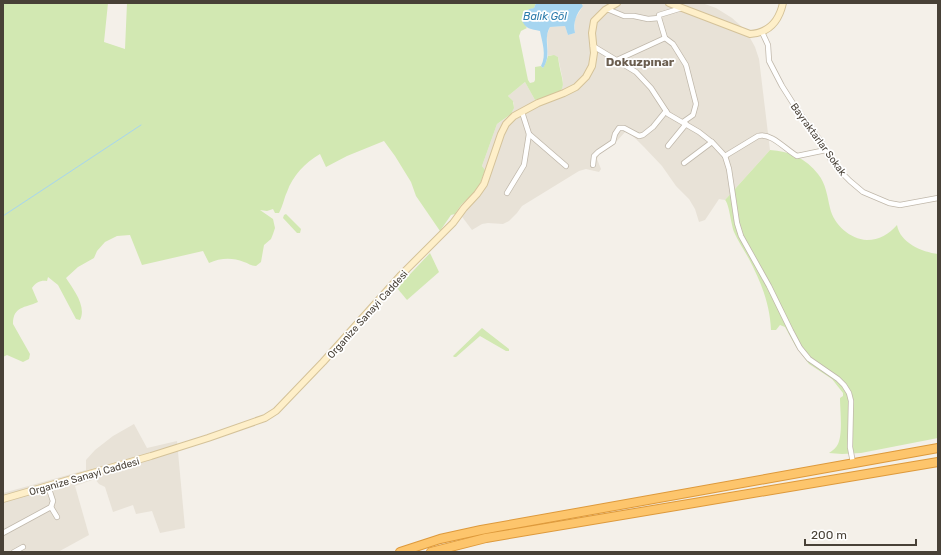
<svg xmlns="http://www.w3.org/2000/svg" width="941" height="555" viewBox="0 0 941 555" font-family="Rubik,sans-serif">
  <rect width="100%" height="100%" fill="#f4f0e9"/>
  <g fill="#e8e2d7">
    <path d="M581,3H702L716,8L732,18L741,26L749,36L755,47L759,59L770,150L725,200L719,199L705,220L699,222L695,209L689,199L676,186L662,166L644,147L630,133L625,132L616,142L600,153L597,159L601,169L599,172L586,169L579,171L522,206L517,213L509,221L503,224L488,223L482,224L472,230L457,210L475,192L480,184L485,170L482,166L497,124L509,116L513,110L514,103L508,96L525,82L535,100L558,93L561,90L563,86V81L558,57L551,55L548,56L547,35L550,27L565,26L568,35L575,33V19L583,6Z"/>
    <path d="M134,424L147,448L177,441L185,528L160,533L152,511L136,514L133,505L113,512L105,487L99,484L95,479L75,486L89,535L58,552H3V493L86,470V460L95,450L113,436Z"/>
  </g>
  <g fill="#d2e8b2">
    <path d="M3,3H108L104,42L125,49L127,3H536L534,8L527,10L523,14L526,27L527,28L521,31L519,36L528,80L530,83L534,82L535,80V67L541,66L543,68L546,62L548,56L554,55L558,57C562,89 574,90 535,100L525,82L508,96L513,101L514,108L511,114L497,124L482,166L485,170L480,184L475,192L461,205L455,214L451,215L440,231L416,196L411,182L395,156L384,141L347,156L326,167L320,154C305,163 293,175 287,192C284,198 283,206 279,213H275L273,209L267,211L260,210L273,219L275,228L273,234L271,239L264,245L261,262L256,266C251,266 248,263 244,262C232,257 220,258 209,263L203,251L142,265L130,235L117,236L105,242L97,251L94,258L78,267L66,278C73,289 87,306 80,320L76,319L58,285L48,277L47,281C41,280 36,282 32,288L38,302C25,308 13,306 13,324L30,354L29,359L23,362L7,355L3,357Z"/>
    <path d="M770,150C789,151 806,158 818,174C826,184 827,195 830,208C834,225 850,239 867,240C879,240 889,234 897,225C900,243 922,252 938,254V438L861,453L842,454L829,453C833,450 836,448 838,444C843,433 840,410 840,398L843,396V393L832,379L809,364L796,347L785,327L780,325L776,330H771C770,304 761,282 749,259C744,250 738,241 734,232C731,224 729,203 725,200Z"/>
    <path d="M286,214L301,229L300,233H297L283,218L284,215Z"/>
    <path d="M430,253L439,272L407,300L397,288Z"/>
    <path d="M482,328L509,349V351H506L480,336L456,357H454L453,356Z"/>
  </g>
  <path fill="#a6d5f0" d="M536,3H581L583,6C576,14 573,22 575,33L568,35L565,26L550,27C542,40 553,54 543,68L541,66C547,55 542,42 540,31C531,29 525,29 522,20C522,12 527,9 534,8Z"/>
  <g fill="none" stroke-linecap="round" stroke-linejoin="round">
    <path stroke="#a6d5f0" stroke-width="1" d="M3,216L141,125"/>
    <defs>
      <g id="street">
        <path d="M607,9L624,16H634L648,19L659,18V15L682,8"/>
        <path d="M659,18L665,38L673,44L686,65L696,104L693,115L683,122"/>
        <path d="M762,32L768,45L769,61L782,86L796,108L822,143L829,157L839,170L850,181L863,192L889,203L900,205L938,198"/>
        <path d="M593,46L636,72L651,88L668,114L699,132L713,143L725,156L729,169L737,223L741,236L769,286L791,331L800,348L809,359L838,379L844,385L849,393L851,401L850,447L853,463"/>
        <path d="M617,60L665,38"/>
        <path d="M529,134L566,166"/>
        <path d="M668,146L686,124"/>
        <path d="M725,156L758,136C771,132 786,150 797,156L826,150"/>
        <path d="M684,163L712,142"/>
        <path d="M593,165L594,156L598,152L613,142L615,134L619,128H624L639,136L643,135L653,127L666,111"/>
        <path d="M507,193L524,165L529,134L522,112"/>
        <path d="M51,507L57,517"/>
        <path d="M3,533L51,507L53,501L48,486"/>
        <path d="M14,552L23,547"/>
      </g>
      <g id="secondary">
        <path d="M669,3L750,34C769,33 779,21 783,3"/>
        <path d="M3,499L151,456L208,438L265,418L276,411L323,362L401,275L453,223L464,208L477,194L484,184L501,134L506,124L514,116L538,103L564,93L576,87L586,77L592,66L594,53L592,33L594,21L605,10L617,3"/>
      </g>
      <g id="highway">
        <path d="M400,552L440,539L481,530L938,448"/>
        <path d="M431,552L486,538L938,462"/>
      </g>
    </defs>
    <use href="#street" stroke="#c0b8ab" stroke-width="6"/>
    <use href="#secondary" stroke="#d4c299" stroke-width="8"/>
    <use href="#highway" stroke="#dd993b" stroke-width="10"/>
    <use href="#street" stroke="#fff" stroke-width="4.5"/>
    <use href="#secondary" stroke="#feefc9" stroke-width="6"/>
    <use href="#highway" stroke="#fdc56c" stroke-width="8"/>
  </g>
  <g text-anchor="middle" stroke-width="3.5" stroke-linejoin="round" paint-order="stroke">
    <g font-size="10" fill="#484137" stroke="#fff">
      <text transform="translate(819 139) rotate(54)" y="4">Bayraktarlar Sokak</text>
      <text transform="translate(367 314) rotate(-48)" y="4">Organize Sanayi Caddesi</text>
      <text transform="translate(84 476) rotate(-16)" y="4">Organize Sanayi Caddesi</text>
    </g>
    <g font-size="11" font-style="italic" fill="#2e7dac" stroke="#fff">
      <text x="545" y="20">Balık Göl</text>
    </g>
    <g font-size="12" font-weight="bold" fill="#6b5e4f" stroke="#fff">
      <text x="640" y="66">Dokuzpınar</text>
    </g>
  </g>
  <rect width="941" height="555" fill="none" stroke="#484137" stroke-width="8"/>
  <path d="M805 539v6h111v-6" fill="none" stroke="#484137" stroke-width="2"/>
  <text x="811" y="539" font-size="12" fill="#484137" stroke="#ffffff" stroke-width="3" paint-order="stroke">200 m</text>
</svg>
